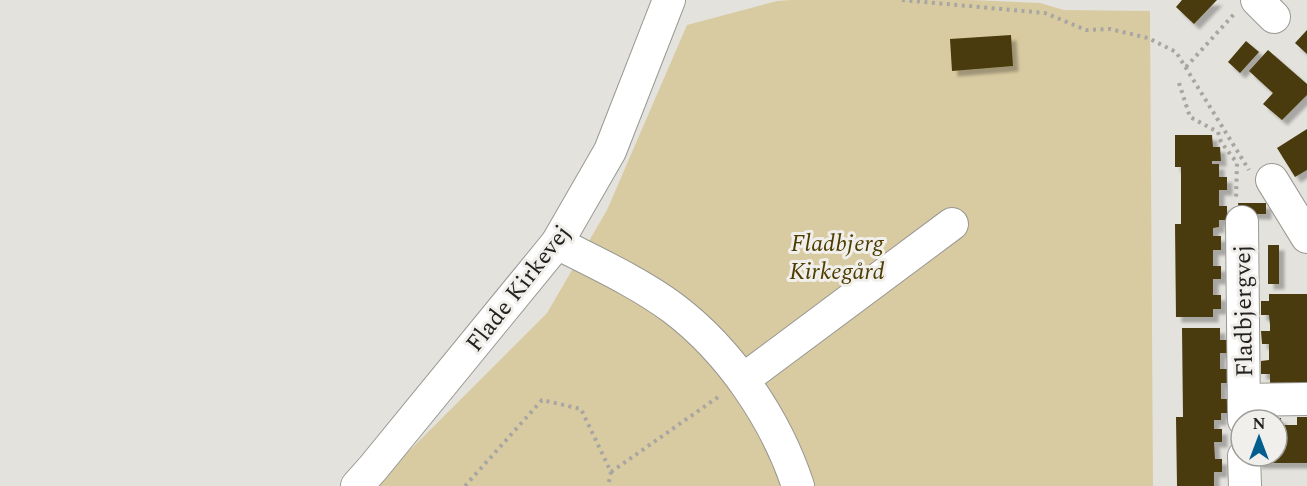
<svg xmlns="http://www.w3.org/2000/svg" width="1307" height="486" viewBox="0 0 1307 486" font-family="Spectral,serif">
  <defs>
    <filter id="shadow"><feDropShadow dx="5.5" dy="5.5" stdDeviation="1.5" flood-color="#0004"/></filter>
  </defs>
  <rect width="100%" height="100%" fill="#e4e2dd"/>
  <path fill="#d9cba1" d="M791,0H972L1040,3L1064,10L1150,11L1153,486H374L547,313L607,210L687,25L777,1Z"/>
  <g fill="#483a0b" filter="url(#shadow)">
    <path d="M1182,0H1217L1194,24L1176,7Z"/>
    <path d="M1307,30V54L1295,43Z"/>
    <path d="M1011,35L1013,66L952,71L950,39Z"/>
    <path d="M1246,41L1259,52L1240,73L1228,62Z"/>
    <path d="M1268,50L1307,84V95L1282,120L1263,104L1273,93L1249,71Z"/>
    <path d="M1307,129V170L1295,177L1277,148Z"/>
    <path d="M1175,135H1212L1213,147H1220L1221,161H1212V164H1219V177H1227V190H1219V206H1227V220H1219V227L1213,228V236H1221V250H1213V266H1221V279H1213V295H1221V309H1213V317H1176L1175,224H1181V167H1175Z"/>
    <path d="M1238,203H1266V214H1239Z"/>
    <rect x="1268" y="245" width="11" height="39"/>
    <path d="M1269,294H1307V385L1270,386V374H1261V361L1269,360V344H1262L1261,331H1270V325L1269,315H1261V301H1269Z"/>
    <path d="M1182,328H1220V340H1228V353H1220V369H1228V383H1221V399H1228L1229,413H1221V420H1214V429H1222V442H1214L1215,459H1222V472H1214V486H1177L1176,417H1183Z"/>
    <path d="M1297,417H1307V463H1256V456H1277V420H1267V418H1281V425H1297Z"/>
  </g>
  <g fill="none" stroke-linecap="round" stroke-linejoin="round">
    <defs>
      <g id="minor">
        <path d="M1257,0L1274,17"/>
        <path d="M1272,180L1307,237"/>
        <path d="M1242,222L1244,420"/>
        <path d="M557,243C596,263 638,282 673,308C730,351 776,419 798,486"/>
        <path d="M744,379L952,224"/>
        <path d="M1244,400L1307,399"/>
        <path d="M1244,456L1245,486"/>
        <path d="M357,486L373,468L557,243L610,151L669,0"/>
      </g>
    </defs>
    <use href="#minor" stroke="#999893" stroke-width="34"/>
    <g stroke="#a8a6a2" stroke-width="4" stroke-dasharray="3 4.5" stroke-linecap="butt">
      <path d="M902,0L1045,13L1086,30L1110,29L1148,38L1176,52L1249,170"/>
      <path d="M1186,67L1235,13"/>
      <path d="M1179,83L1190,117L1218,132L1221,142L1237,163L1236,199"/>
      <path d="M611,472L721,395"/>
      <path d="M465,486L542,400L581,409L611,472L608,486"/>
    </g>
    <use href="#minor" stroke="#fff" stroke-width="32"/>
  </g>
  <g text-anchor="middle" stroke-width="6" stroke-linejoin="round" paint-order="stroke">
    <g font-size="24" font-style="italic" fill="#4d3d00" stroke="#f1efeb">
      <text x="837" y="251">Fladbjerg<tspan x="837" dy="28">Kirkegård</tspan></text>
    </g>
    <g font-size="24" fill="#222120" stroke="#f1efeb">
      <text transform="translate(518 288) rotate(-52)" y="8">Flade Kirkevej</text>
      <text transform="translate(1243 311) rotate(-91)" y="8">Fladbjergvej</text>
    </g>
  </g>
  <g transform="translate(1259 438)"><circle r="28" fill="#f1efeb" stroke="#9e9d9a" stroke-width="1.5"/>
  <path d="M0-4.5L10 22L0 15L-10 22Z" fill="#025e8f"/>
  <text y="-9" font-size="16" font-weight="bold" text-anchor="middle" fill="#222120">N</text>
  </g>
</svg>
